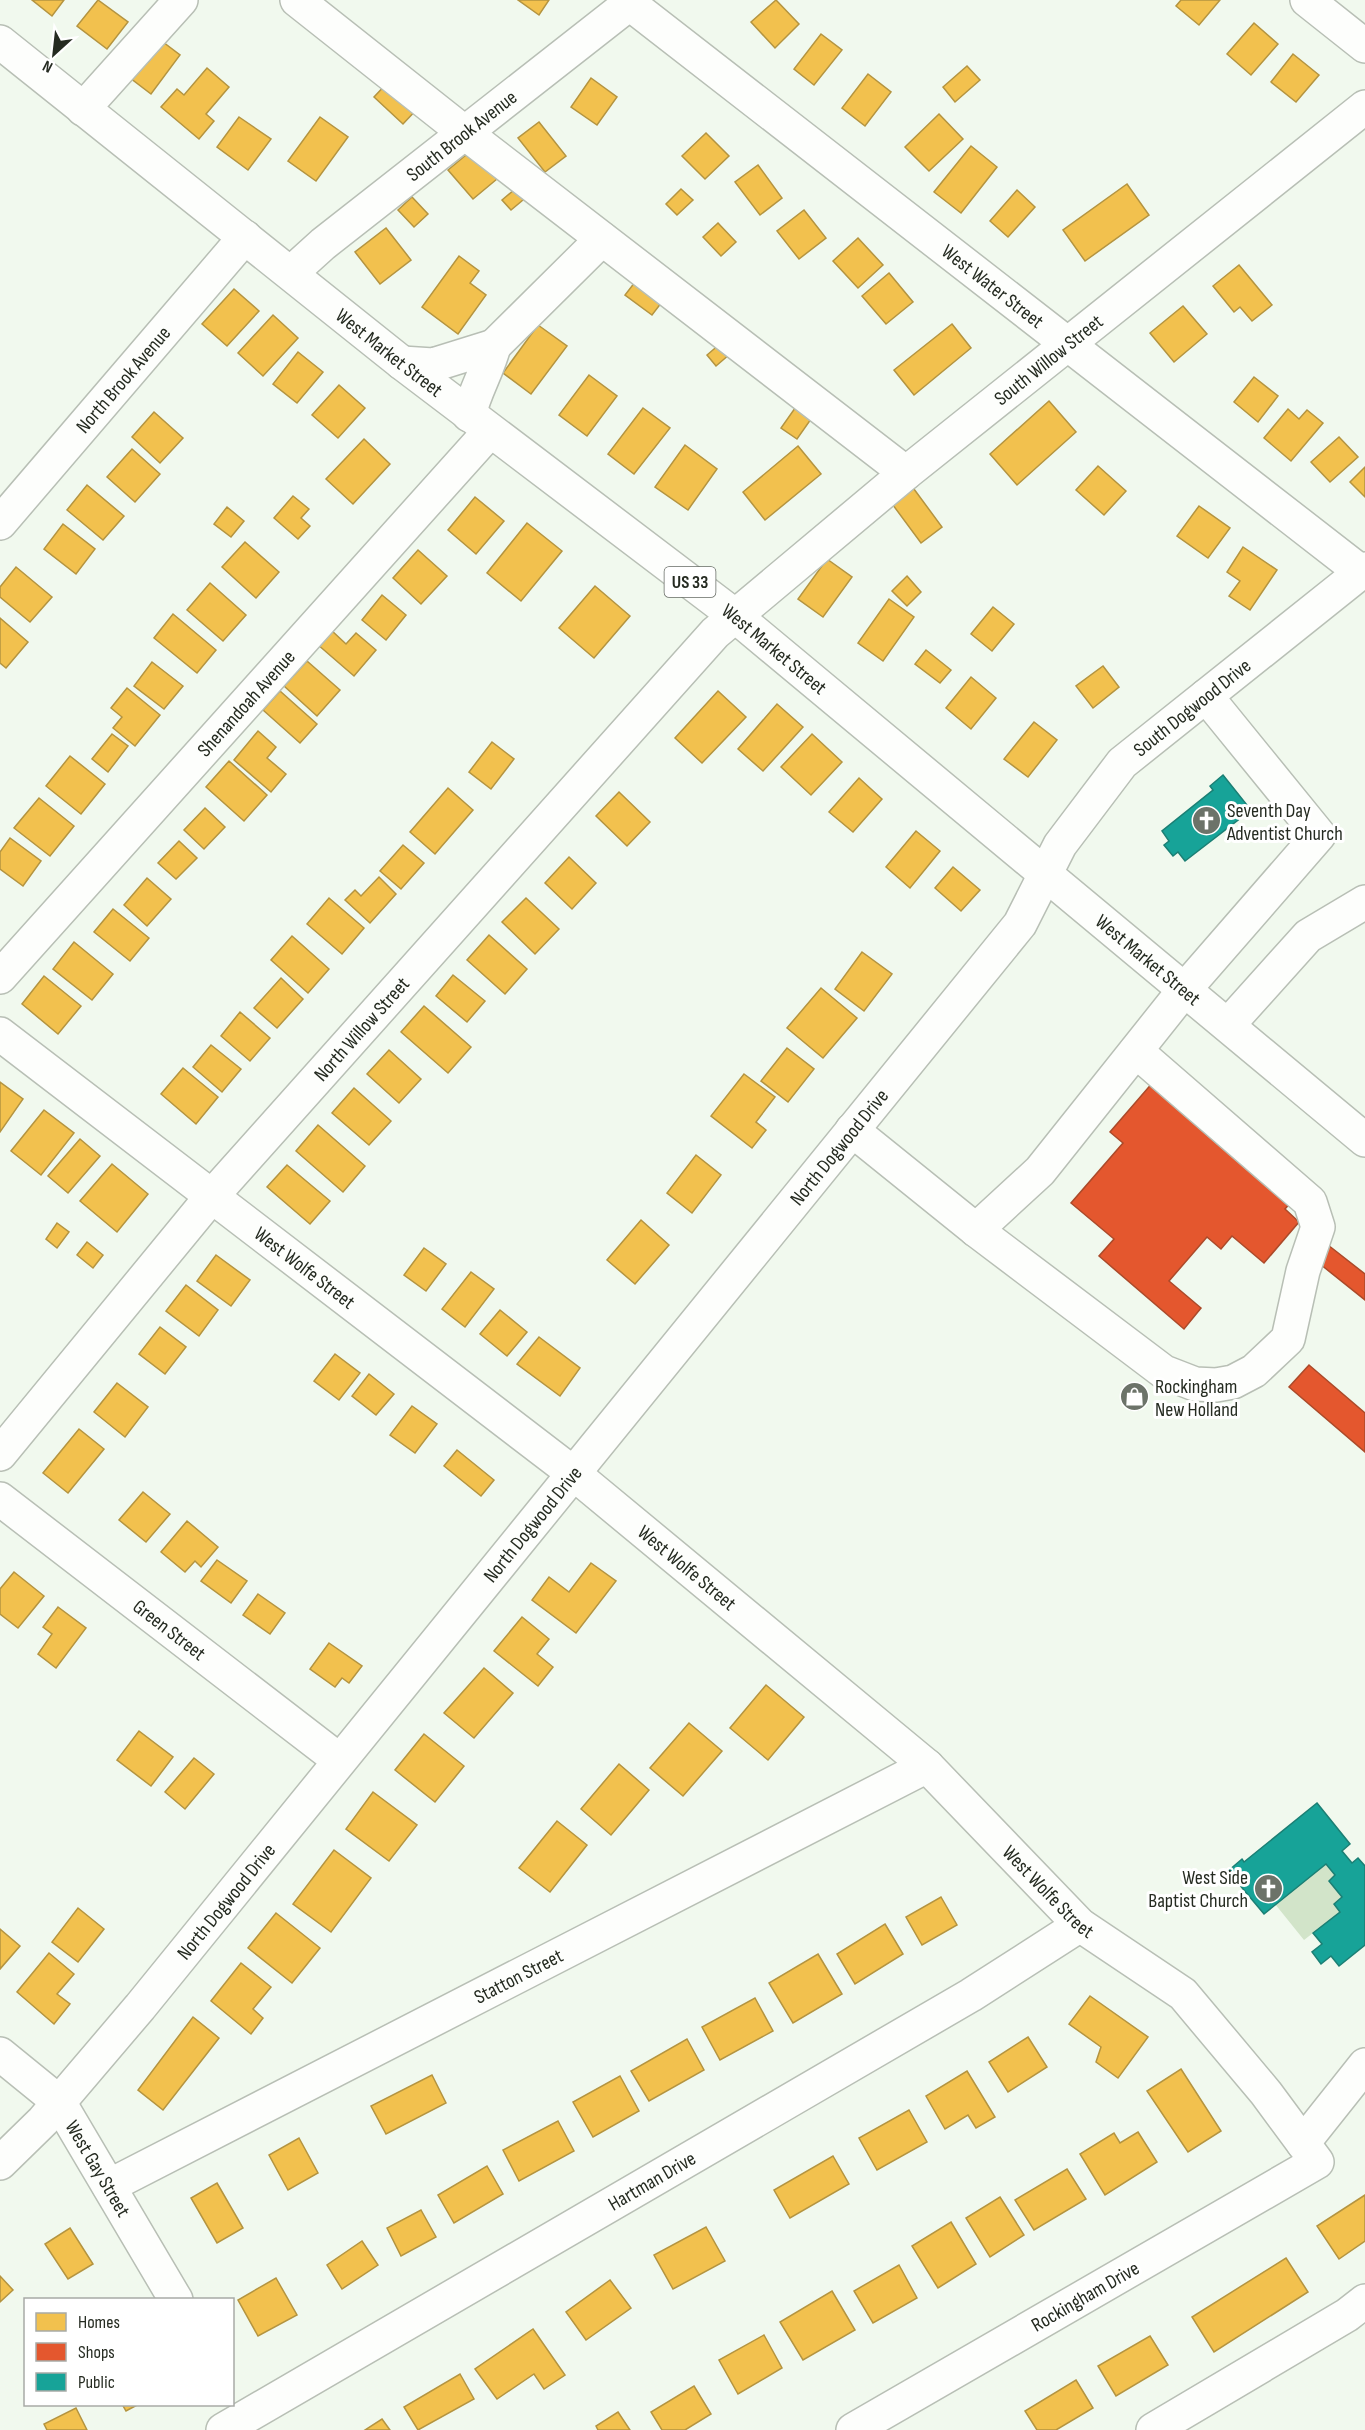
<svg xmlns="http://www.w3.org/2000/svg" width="1365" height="2430" viewBox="0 0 1365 2430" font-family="'Sofia Sans Condensed',sans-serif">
  <rect width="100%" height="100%" fill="#f1f9ee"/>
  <path fill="#d2e4c9" d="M1326,1864L1335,1875L1329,1881L1342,1897L1340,1912L1304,1940L1275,1904Z"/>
  <g fill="#f2c14e" stroke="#b49440" stroke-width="1.5">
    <path d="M32,0H64L52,16Z"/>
    <path d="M98,0L128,22L107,49L77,26Z"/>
    <path d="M518,0H549L539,15Z"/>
    <path d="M776,0L799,24L775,48L751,22Z"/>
    <path d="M1181,0H1220L1199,25L1176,6Z"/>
    <path d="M1254,23L1278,44L1251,75L1227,54Z"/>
    <path d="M821,34L842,50L814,85L794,69Z"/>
    <path d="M163,42L180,55L151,94L121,71L135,53L148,62Z"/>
    <path d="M1293,54L1319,75L1296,102L1271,82Z"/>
    <path d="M967,66L980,80L955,102L943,87Z"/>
    <path d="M207,68L229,87L206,114L214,121L199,139L161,107L177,89L184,95Z"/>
    <path d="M868,74L891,92L865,126L842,108Z"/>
    <path d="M591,78L617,97L597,125L571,107Z"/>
    <path d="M389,81L418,108L403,124L374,97Z"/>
    <path d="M939,114L963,139L929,171L905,147Z"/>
    <path d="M239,117L271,139L248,170L217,147Z"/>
    <path d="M320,117L348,137L316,181L288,161Z"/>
    <path d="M539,122L566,156L545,172L518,138Z"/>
    <path d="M706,133L729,156L705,179L682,156Z"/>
    <path d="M971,146L997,167L961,213L934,192Z"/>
    <path d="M472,150L497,179L473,199L448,170Z"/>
    <path d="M758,165L782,198L760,215L735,182Z"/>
    <path d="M1127,184L1149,215L1085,261L1063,230Z"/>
    <path d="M520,185L529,195L511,210L502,200Z"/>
    <path d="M681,189L693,200L677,215L666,204Z"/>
    <path d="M1017,190L1035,207L1008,237L990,221Z"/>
    <path d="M412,197L428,214L414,227L398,210Z"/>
    <path d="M804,210L826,238L799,259L777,231Z"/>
    <path d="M718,223L736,242L721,256L703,237Z"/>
    <path d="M386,228L411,260L380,284L355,252Z"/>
    <path d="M858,238L883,265L858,288L833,261Z"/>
    <path d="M459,256L479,271L470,283L486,295L458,334L422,307Z"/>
    <path d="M1239,265L1272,305L1252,321L1240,307L1234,312L1213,286Z"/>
    <path d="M889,273L913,302L886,324L862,296Z"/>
    <path d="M635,282L662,302L652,315L625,295Z"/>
    <path d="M234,289L259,311L227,346L202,324Z"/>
    <path d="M1183,306L1207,334L1174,362L1150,333Z"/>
    <path d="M273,315L298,338L263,376L238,353Z"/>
    <path d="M952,324L971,348L914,395L894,370Z"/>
    <path d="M538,325L567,346L531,394L503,373Z"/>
    <path d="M721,343L730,354L716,366L707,355Z"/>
    <path d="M298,352L323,372L297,403L273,384Z"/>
    <path d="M589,375L617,396L587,436L559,415Z"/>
    <path d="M1254,377L1278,396L1258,422L1234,402Z"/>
    <path d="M339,385L365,408L338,438L312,415Z"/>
    <path d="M800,401L816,412L797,439L781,428Z"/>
    <path d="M1049,401L1076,432L1017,485L990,454Z"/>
    <path d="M643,408L670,428L634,474L608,454Z"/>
    <path d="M1288,409L1299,419L1307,410L1323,423L1291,461L1264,438Z"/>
    <path d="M154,412L183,438L160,463L132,437Z"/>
    <path d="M1339,437L1358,457L1330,482L1311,462Z"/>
    <path d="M364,439L390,464L353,504L326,479Z"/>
    <path d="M685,445L717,469L688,510L655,487Z"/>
    <path d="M798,446L821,474L765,520L743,492Z"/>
    <path d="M132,449L160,474L135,502L107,477Z"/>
    <path d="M1098,466L1126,491L1104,515L1076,490Z"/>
    <path d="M1365,467V497L1350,482Z"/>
    <path d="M87,485L124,516L103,540L67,510Z"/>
    <path d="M911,485L942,527L921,543L890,501Z"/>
    <path d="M293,496L309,509L301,518L310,526L298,539L274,518Z"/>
    <path d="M475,497L504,521L476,554L448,530Z"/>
    <path d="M1199,506L1230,528L1208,558L1177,536Z"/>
    <path d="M227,507L244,521L231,537L214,524Z"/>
    <path d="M527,523L562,551L521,601L487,573Z"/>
    <path d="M63,524L95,549L76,574L44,549Z"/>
    <path d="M245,542L279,572L256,598L222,567Z"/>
    <path d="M1243,547L1277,570L1250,610L1229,596L1240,581L1227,572Z"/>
    <path d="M418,550L447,576L421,604L393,578Z"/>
    <path d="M827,559L852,577L823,617L798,599Z"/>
    <path d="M16,567L52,597L30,622L0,597V587Z"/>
    <path d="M907,576L921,592L907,606L892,591Z"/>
    <path d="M210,583L246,615L223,641L187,610Z"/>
    <path d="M595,586L630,616L594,658L559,628Z"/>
    <path d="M382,595L406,615L386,640L362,620Z"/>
    <path d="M889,599L914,617L883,661L858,643Z"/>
    <path d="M993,607L1014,624L992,651L971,634Z"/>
    <path d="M173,614L216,650L197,673L154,638Z"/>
    <path d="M0,618L28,642L6,668L0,663Z"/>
    <path d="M330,629L346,644L356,633L376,650L354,676L317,644Z"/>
    <path d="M926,650L951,670L940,683L915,664Z"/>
    <path d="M307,661L340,690L317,716L284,686Z"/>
    <path d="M152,662L183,686L164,709L134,686Z"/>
    <path d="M1103,666L1119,687L1093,708L1076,686Z"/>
    <path d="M971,677L996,698L971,729L946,708Z"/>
    <path d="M127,688L160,715L135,746L113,728L122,717L111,708Z"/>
    <path d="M280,691L317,724L300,743L263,710Z"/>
    <path d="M718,691L746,717L702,763L675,738Z"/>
    <path d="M777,704L803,727L763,771L738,749Z"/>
    <path d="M1034,722L1057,740L1028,777L1004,759Z"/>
    <path d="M258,731L276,747L267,758L286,774L271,792L234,760Z"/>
    <path d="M112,734L128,746L108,772L92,759Z"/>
    <path d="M812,734L842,762L811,795L781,767Z"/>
    <path d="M492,742L514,759L491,789L469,772Z"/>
    <path d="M70,756L105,784L81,814L46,786Z"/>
    <path d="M229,761L267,795L244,821L206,787Z"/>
    <path d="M859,778L882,799L853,832L829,812Z"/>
    <path d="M448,788L473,810L435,854L410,832Z"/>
    <path d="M619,792L650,822L627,846L596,816Z"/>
    <path d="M39,798L74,826L50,856L14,828Z"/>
    <path d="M205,808L225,827L204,849L184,830Z"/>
    <path d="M916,831L940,851L910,888L886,867Z"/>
    <path d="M10,838L41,861L23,886L0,869V852Z"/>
    <path d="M179,841L197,858L176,879L158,863Z"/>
    <path d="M403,845L424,863L401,889L380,871Z"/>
    <path d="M569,857L596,883L572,909L545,883Z"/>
    <path d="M953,867L980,890L961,911L935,888Z"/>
    <path d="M379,877L396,894L370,923L345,900L355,890L361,896Z"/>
    <path d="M147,878L171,899L147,926L124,905Z"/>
    <path d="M329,898L364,928L342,954L307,924Z"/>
    <path d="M526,898L559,929L535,954L502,922Z"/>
    <path d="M113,909L149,938L130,961L94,932Z"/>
    <path d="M489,935L527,969L505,994L467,960Z"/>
    <path d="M292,936L329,969L308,993L271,960Z"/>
    <path d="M74,942L113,974L92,1000L53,969Z"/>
    <path d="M862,952L892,974L864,1011L835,989Z"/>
    <path d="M453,975L485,1001L467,1022L436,996Z"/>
    <path d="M44,976L81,1006L58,1034L22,1004Z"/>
    <path d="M281,978L303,999L277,1028L254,1008Z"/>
    <path d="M821,988L857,1018L823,1058L787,1028Z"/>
    <path d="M424,1006L471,1047L448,1073L401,1032Z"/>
    <path d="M240,1012L270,1038L250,1061L221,1036Z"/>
    <path d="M211,1045L241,1069L222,1092L193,1067Z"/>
    <path d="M787,1048L814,1069L788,1102L761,1081Z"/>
    <path d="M389,1050L421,1079L399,1103L367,1074Z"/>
    <path d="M183,1068L218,1097L196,1124L161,1094Z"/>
    <path d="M744,1074L775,1097L756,1122L766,1130L752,1148L711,1116Z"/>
    <path d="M0,1082L23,1099L0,1132Z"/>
    <path d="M354,1088L391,1121L369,1145L332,1113Z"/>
    <path d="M44,1110L74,1133L41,1175L11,1151Z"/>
    <path d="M318,1125L365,1166L343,1192L296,1151Z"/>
    <path d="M80,1139L100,1156L68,1193L48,1176Z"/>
    <path d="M696,1155L721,1175L692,1213L667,1193Z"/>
    <path d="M112,1164L148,1194L117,1232L80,1201Z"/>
    <path d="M287,1165L330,1201L310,1224L267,1187Z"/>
    <path d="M641,1220L669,1245L635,1284L607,1260Z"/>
    <path d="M57,1223L69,1232L57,1248L46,1239Z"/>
    <path d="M87,1242L103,1255L93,1268L77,1255Z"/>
    <path d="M424,1248L446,1264L426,1291L404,1275Z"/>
    <path d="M216,1255L250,1280L231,1306L197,1281Z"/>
    <path d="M471,1272L494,1289L465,1327L442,1309Z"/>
    <path d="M186,1285L218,1310L199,1336L166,1311Z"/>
    <path d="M500,1310L527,1332L507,1356L480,1334Z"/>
    <path d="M160,1327L186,1347L165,1374L139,1354Z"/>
    <path d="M539,1337L580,1368L560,1396L517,1364Z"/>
    <path d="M335,1354L360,1373L339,1400L314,1381Z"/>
    <path d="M369,1374L394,1394L376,1415L352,1396Z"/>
    <path d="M117,1383L148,1407L125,1437L94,1412Z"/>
    <path d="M412,1406L437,1424L415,1453L390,1435Z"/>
    <path d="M79,1429L104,1449L68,1493L43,1473Z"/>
    <path d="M457,1450L494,1480L481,1496L444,1466Z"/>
    <path d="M143,1492L170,1514L146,1542L119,1520Z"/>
    <path d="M187,1521L218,1547L201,1567L195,1561L185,1572L161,1552Z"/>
    <path d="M217,1560L247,1581L231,1603L201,1581Z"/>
    <path d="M591,1563L616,1581L576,1633L532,1600L549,1577L569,1592Z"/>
    <path d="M14,1572L44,1596L18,1628L0,1614V1589Z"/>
    <path d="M258,1594L285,1613L270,1634L243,1615Z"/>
    <path d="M58,1607L86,1628L56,1668L38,1654L52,1634L43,1627Z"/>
    <path d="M522,1617L549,1639L537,1654L553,1667L538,1686L494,1651Z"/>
    <path d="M329,1643L362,1666L349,1683L342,1678L335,1687L310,1669Z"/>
    <path d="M484,1668L513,1693L474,1738L444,1713Z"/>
    <path d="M766,1685L804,1717L768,1760L730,1728Z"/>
    <path d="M689,1723L722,1751L683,1796L650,1768Z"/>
    <path d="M139,1731L173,1757L151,1786L117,1760Z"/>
    <path d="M424,1734L464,1766L435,1802L395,1770Z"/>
    <path d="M194,1758L214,1774L185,1809L165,1792Z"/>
    <path d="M619,1764L649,1790L611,1835L581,1809Z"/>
    <path d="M373,1792L417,1825L389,1861L346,1829Z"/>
    <path d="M557,1821L587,1845L550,1892L519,1868Z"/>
    <path d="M334,1850L371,1878L331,1932L293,1904Z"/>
    <path d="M941,1897L957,1925L922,1945L906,1917Z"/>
    <path d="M78,1908L104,1929L78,1962L52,1942Z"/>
    <path d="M276,1913L320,1948L292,1983L248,1948Z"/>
    <path d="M885,1924L903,1954L855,1984L837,1954Z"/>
    <path d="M0,1929L20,1946L0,1969Z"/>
    <path d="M49,1953L74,1974L57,1994L70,2004L54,2024L17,1992Z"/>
    <path d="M818,1954L842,1994L793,2023L769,1983Z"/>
    <path d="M241,1963L271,1987L253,2009L263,2018L251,2034L211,2001Z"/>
    <path d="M1090,1996L1148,2037L1118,2078L1096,2062L1101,2047L1069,2024Z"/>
    <path d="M755,1998L773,2031L720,2060L702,2027Z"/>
    <path d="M193,2017L219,2038L163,2110L138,2090Z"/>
    <path d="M1028,2037L1047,2067L1008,2092L989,2062Z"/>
    <path d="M687,2039L704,2070L649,2101L631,2071Z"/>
    <path d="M1181,2069L1221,2131L1188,2152L1147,2091Z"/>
    <path d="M967,2071L995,2117L976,2128L968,2115L945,2129L926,2096Z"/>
    <path d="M432,2075L446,2103L386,2134L371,2106Z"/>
    <path d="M620,2076L639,2111L593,2137L573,2102Z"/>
    <path d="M909,2110L927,2142L877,2170L859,2138Z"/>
    <path d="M558,2121L574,2151L519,2181L503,2150Z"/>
    <path d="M1138,2132L1157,2162L1105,2195L1080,2154L1114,2133L1120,2143Z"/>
    <path d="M299,2138L318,2173L288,2190L269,2155Z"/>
    <path d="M833,2156L849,2184L790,2218L774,2190Z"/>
    <path d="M487,2166L503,2194L454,2223L438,2195Z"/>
    <path d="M1067,2169L1086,2199L1034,2230L1015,2200Z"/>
    <path d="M217,2183L243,2228L217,2243L191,2198Z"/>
    <path d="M1365,2195V2241L1339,2259L1317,2226Z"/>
    <path d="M1000,2197L1024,2235L990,2257L966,2218Z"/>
    <path d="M421,2210L436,2237L401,2256L387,2228Z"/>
    <path d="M951,2222L976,2264L938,2288L912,2246Z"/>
    <path d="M706,2227L725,2261L673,2289L654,2255Z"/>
    <path d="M70,2228L93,2264L68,2279L45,2244Z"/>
    <path d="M362,2241L378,2265L342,2289L327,2265Z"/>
    <path d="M1286,2258L1308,2292L1214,2352L1192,2317Z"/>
    <path d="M899,2265L917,2298L873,2323L854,2291Z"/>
    <path d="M0,2276L13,2290L0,2302Z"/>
    <path d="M276,2278L297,2315L258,2336L238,2300Z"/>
    <path d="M610,2280L631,2308L586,2340L566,2312Z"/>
    <path d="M832,2291L855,2330L803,2360L780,2322Z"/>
    <path d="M533,2329L565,2375L544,2389L534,2374L497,2399L475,2369Z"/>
    <path d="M764,2335L782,2368L738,2394L719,2360Z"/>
    <path d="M1150,2336L1168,2365L1116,2396L1098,2366Z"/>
    <path d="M460,2374L474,2399L418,2430L404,2407Z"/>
    <path d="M1076,2380L1093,2408L1056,2430H1037L1025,2411Z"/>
    <path d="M694,2386L711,2414L685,2430H662L651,2412Z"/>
    <path d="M122,2404H139L126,2411Z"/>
    <path d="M76,2408L87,2430H47L44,2424Z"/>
    <path d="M618,2412L630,2430H598L596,2426Z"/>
    <path d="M382,2419L390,2430H365Z"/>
  </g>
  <g fill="#e4572e" stroke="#ab4a2a" stroke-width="1.5">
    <path d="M1154,1081L1293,1200L1285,1209L1299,1222L1264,1263L1232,1236L1221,1249L1207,1237L1169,1281L1201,1308L1184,1329L1099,1256L1114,1239L1071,1203L1123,1143L1110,1132Z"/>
    <path d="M1328,1245L1365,1274V1300L1315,1260Z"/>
    <path d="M1309,1365L1365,1413V1452L1289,1387Z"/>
  </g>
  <g fill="#17a398" stroke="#1b7f74" stroke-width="1.5">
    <path d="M1223,775L1251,810L1185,861L1178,852L1173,856L1164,845L1169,841L1162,831L1213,790L1210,786Z"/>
    <path d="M1317,1803L1350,1844L1342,1851L1352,1863L1358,1858L1365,1866V1945L1339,1966L1331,1956L1321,1964L1312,1952L1322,1944L1313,1933L1340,1912L1334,1904L1342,1897L1329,1881L1335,1875L1326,1864L1264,1914L1228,1871L1242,1859L1244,1862Z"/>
  </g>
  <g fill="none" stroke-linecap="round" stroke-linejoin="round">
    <defs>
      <g id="minor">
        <path d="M297,0L465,133L906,473"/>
        <path id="s1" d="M625,0L1361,572"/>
        <path d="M1307,0L1365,46"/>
        <path d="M83,109L181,0"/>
        <path id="s2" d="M291,273L323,244L634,0"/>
        <path d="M494,346L602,239"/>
        <path d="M402,363L433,365L494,346C488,370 475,390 469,415"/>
        <path id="s3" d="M0,523L245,237"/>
        <path id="s4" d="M0,977L490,431"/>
        <path d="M1228,1025L1308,936L1365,902"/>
        <path id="s5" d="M0,1034L573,1473L927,1766L1080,1925L1183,1994L1266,2093L1317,2162L853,2430"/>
        <path d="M852,1130L976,1230L1164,1372L1195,1384L1216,1385L1233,1382L1254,1371L1288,1339L1303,1271L1318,1227L1310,1202L1136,1051"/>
        <path d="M976,1230L1040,1171L1185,989L1319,835L1206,696"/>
        <path id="s6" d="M0,1454L212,1196L715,633L906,473L1365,107"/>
        <path id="s7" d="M0,1499L339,1760"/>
        <path id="s8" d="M0,2054L59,2102L176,2300"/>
        <path d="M1303,2143L1365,2065"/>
        <path id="s9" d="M0,2163L43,2121L140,2007L1020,924L1060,845L1122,763L1365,569"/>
        <path id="s10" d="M109,2186L927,1766"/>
        <path id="s11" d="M223,2430L971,1995L1080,1925"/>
        <path d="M1153,2430L1347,2315L1365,2301"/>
      </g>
      <g id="major">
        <path id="s12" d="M0,42L402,363L734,615L1365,1140"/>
      </g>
    </defs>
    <use href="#minor" stroke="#b8bfb5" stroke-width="36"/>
    <use href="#major" stroke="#b8bfb5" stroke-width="36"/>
    <use href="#minor" stroke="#fdfefc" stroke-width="33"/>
    <use href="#major" stroke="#fdfefc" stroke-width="33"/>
  </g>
  <defs>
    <symbol id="church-disc" viewBox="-11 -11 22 22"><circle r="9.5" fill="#6c7369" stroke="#fff"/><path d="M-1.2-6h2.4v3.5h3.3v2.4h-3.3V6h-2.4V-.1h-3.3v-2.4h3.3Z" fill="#fff"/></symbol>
    <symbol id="shop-disc" viewBox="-11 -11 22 22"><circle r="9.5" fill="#6c7369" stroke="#fff"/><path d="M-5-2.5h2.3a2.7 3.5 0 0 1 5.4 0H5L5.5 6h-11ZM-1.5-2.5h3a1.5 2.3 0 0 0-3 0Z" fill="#fff"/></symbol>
  </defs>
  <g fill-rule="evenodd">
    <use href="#church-disc" x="1190" y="804" width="33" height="33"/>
    <use href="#shop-disc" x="1118" y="1380" width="33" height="33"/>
    <use href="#church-disc" x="1252" y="1872" width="33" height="33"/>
  </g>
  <g text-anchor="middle" stroke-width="6" stroke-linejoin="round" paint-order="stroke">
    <rect fill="#fff" stroke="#666b64" stroke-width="1.5" x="664.5" y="567" width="51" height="30" rx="4.5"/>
    <g font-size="18" font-weight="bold" fill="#252b21">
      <text x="690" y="588">US 33</text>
    </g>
    <g font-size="20" fill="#252b21" stroke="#fff">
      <text dy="7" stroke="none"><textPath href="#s2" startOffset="219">South Brook Avenue</textPath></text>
      <text dy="7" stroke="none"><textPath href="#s1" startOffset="466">West Water Street</textPath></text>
      <text dy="7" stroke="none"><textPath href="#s12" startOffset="498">West Market Street</textPath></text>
      <text dy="7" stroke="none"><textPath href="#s6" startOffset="1520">South Willow Street</textPath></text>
      <text dy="7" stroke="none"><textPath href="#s3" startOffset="189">North Brook Avenue</textPath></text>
      <text dy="7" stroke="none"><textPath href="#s12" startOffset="984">West Market Street</textPath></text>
      <text dy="7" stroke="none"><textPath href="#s4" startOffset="368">Shenandoah Avenue</textPath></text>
      <text dy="7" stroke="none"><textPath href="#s9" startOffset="1886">South Dogwood Drive</textPath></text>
      <text dy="7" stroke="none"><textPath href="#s12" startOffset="1470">West Market Street</textPath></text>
      <text dy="7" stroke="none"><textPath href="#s6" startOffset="558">North Willow Street</textPath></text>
      <text dy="7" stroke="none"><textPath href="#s9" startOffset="1318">North Dogwood Drive</textPath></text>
      <text dy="7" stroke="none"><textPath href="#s5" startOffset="384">West Wolfe Street</textPath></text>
      <text dy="7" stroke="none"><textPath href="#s9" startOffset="832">North Dogwood Drive</textPath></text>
      <text dy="7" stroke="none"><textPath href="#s5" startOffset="870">West Wolfe Street</textPath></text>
      <text dy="7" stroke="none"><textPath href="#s7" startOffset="214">Green Street</textPath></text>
      <text dy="7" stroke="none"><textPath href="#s5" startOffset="1356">West Wolfe Street</textPath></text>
      <text dy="7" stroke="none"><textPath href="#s9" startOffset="346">North Dogwood Drive</textPath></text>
      <text dy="7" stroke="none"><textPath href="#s10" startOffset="460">Statton Street</textPath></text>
      <text dy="7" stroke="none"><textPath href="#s8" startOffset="153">West Gay Street</textPath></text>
      <text dy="7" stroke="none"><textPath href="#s11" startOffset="496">Hartman Drive</textPath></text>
      <text transform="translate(1085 2296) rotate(-30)" y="7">Rockingham Drive</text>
    </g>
    <g font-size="20" fill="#252b21" stroke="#fff" text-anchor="start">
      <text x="1227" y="817">Seventh Day<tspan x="1227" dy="23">Adventist Church</tspan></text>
      <text x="1155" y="1393">Rockingham<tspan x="1155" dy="23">New Holland</tspan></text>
      <text x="1248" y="1884" text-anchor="end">West Side<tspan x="1248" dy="23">Baptist Church</tspan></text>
    </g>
  </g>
  <rect x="24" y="2298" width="210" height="108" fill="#ffffff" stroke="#a8aaa6" stroke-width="1.5"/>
  <rect x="36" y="2313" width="30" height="18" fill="#f2c14e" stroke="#a8aaa6" stroke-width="1.5"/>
  <text x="78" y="2328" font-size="18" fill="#252b21">Homes</text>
  <rect x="36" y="2343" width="30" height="18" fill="#e4572e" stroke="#a8aaa6" stroke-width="1.5"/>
  <text x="78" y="2358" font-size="18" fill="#252b21">Shops</text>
  <rect x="36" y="2373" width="30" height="18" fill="#17a398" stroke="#a8aaa6" stroke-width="1.5"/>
  <text x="78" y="2388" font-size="18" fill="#252b21">Public</text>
  <g transform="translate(54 54) rotate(207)" stroke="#ffffff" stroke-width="4.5" paint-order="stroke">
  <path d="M0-4.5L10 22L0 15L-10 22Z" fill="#252b21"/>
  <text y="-9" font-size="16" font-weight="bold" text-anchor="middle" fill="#252b21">N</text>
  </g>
</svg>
